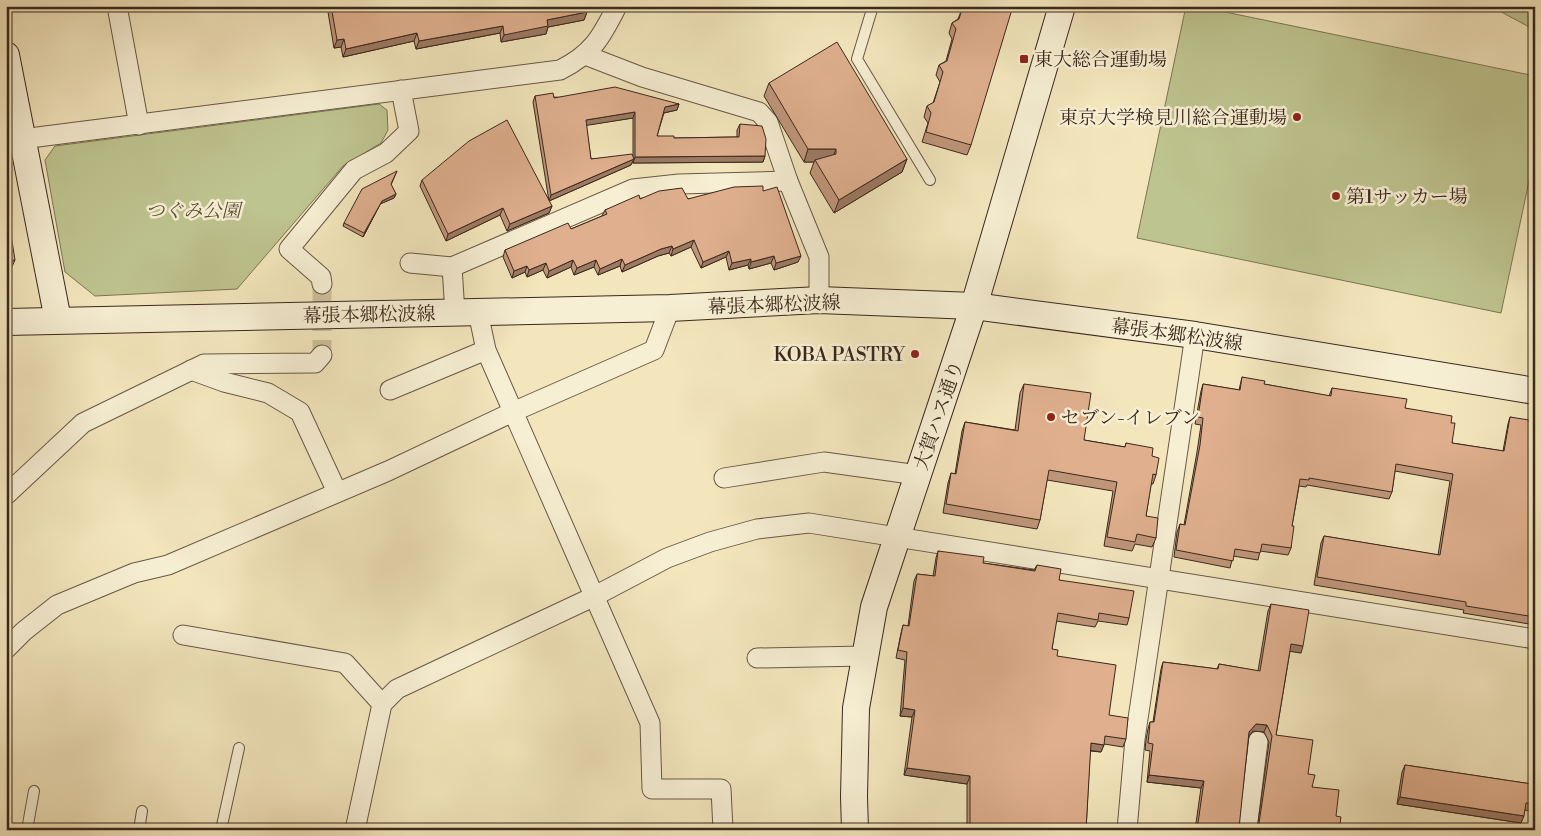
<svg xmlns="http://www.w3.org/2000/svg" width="1541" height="836" viewBox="0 0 1541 836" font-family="'Libre Bodoni','Noto Serif JP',serif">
  <rect width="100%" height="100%" fill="#f3e6bd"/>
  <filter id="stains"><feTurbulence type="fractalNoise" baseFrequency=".004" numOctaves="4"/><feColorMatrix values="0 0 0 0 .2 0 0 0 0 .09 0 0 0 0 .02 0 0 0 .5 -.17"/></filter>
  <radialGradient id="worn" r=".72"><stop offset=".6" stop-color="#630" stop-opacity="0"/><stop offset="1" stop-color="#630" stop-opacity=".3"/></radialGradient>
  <g fill="#bec48f" stroke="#7c7656">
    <path d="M1186,6H1196L1535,76V153L1501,313L1137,238Z"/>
    <path d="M1490,6H1535V30Z"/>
    <path d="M379,104L387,110L388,130L381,143L343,166L237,289L95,296L65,272L45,160L55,146Z"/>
  </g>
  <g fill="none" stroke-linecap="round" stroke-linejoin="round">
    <path stroke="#cec09d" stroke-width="19" stroke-dasharray="19 9" stroke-linecap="butt" d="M322,284V355"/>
    <defs>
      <g id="lane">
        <path d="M873,6L857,59L930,180"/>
        <path d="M27,830L34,791"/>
        <path d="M139,830L142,811"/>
        <path d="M221,830L239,748"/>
      </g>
      <g id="street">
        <path d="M117,6L139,125"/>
        <path d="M585,55L642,77L759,112L768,122L788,181L819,257V300"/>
        <path d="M22,139L560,70C592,54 601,38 617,6"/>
        <path d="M410,263L452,267"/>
        <path d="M322,284L321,277L289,249L354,170L386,153L409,131L401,90"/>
        <path d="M478,312L486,350L650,723L652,789H721L723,830"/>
        <path d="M455,313L452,267L633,189L679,184L788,181"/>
        <path d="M191,370L224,382L268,393L300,412L337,492"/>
        <path d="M390,390L486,350"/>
        <path d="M724,478L824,462L918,475"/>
        <path d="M6,495L83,423L204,364L315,363L322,355"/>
        <path d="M183,635L345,663L382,704"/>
        <path d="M6,649L24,631L57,605L134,573L168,565L388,471L515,411L654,350L670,308"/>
        <path d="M757,658L865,656"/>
        <path d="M355,830L382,704L397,689L593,597L667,558L710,542L757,529L809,523L1535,639"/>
        <path d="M1127,830L1135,739L1195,335"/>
        <path d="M1247,830L1258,741"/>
      </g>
      <g id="secondary">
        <path d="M6,55L58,320"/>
        <path d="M6,322L670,308L819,300L974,306L1195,335L1535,391"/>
        <path d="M855,830L854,797L856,708L874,607L974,306L1062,6"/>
      </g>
    </defs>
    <use href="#lane" stroke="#685844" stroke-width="12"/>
    <use href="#street" stroke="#685844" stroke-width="21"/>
    <use href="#secondary" stroke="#3a281c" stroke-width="28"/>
    <use href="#lane" stroke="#f7efd4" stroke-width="10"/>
    <use href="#street" stroke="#f7efd4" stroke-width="19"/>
    <use href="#secondary" stroke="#f7efd4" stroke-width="26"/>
  </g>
  <g fill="#c0967a" stroke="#3a281c" fill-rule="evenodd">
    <path d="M327,6H595L593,10L587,12L584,20L548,27L546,34L501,42L500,33L416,49L414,41L343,57L341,47L334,48Z"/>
    <path d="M963,6L971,145L967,155L922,142L928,123L924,117L927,106L933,103L940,82L936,75L939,65L946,61L952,39L949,33L952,23L958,19Z"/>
    <path d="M769,83L907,159L902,172L834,213L810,173L814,162H804L764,96Z"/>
    <path d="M535,96L679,104L677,110L664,113L657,136L674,138L735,137H737V130L740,124L765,156L763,162L633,163V161L631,165L549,201L533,102ZM633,118V156L591,159L586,125Z"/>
    <path d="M397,171L391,185L396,194L394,198L380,204L363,237L343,226L344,223Z"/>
    <path d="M422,180L552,206L549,213L507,231L500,215L446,241L420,186Z"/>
    <path d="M763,191L798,262L774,270L771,263L749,269L748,265L729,270L726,257L701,268L691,247L671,256L669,253L658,256L622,272L620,266L598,275L594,267L574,275L571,267L547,278L543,270L527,277L525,272L512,278L503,257L505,250L571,229L602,216L605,210L640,199H688Z"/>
    <path d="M1242,377L1264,384L1329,396L1332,388L1405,408L1451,423L1452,443L1503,451L1508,424L1510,417L1535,424V625L1463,613L1464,610L1314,585L1321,543L1324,536L1438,555L1450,481L1395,471L1392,492L1389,499L1307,485L1306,487L1299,486L1292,526L1291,548L1288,555L1260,551L1258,560L1233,556L1230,568L1174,557L1177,532L1180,524L1184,525L1197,452L1201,425L1195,424L1201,391L1203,384L1239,390Z"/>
    <path d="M1024,384L1084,440L1125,447L1126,443L1152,456L1156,475L1153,484H1151L1146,516L1156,538L1152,547L1135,544L1132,551L1104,546L1113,491L1047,480L1040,520L1037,529L943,513L948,483L951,473L955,474L962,431L965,422L1015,430L1020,393Z"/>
    <path d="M938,551L983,563L1034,570L1037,565L1059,580L1129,618L1127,625L1098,621L1095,627L1056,621L1052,649L1057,656L1109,715L1126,739L1123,747L1104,744L1101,752L1090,751L1086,830H967V784L904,775L912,717L900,716L905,660L896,658L901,633L903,625L908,626L914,581L917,574L933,576L936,558Z"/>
    <path d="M1271,604L1301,653L1290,651L1276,735L1308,774L1312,787L1336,816L1339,830H1257L1269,742L1264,732L1253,731L1249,736L1238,830H1195L1201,788L1147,782L1150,751L1145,750L1146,740L1148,729L1150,722H1153L1161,669L1163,662L1217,669L1219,664L1258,671L1268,611Z"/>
    <path d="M1535,755V812L1525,810L1521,823L1397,804L1402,772L1405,765L1531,784Z"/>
  </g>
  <g fill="#9c7a63" stroke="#3a281c">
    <path d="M585,6H595L593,10L582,12Z"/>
    <path d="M587,12L584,20L548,27L546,34L501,42L504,35L547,20Z"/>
    <path d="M503,26L500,33L416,49L419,41Z"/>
    <path d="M417,33L414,41L343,57L346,49Z"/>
    <path d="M344,39L341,47L334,48L337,40Z"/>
    <path d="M679,104L677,110L663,113L665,107Z"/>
    <path d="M635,112L633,118L583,126L586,120Z"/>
    <path d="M808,149H836L831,162L815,160L814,162H804Z"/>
    <path d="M765,156L763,162L633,163L635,157Z"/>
    <path d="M634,159L631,165L549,201L551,195Z"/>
    <path d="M907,159L902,172L834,213L839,200Z"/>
    <path d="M396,194L394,198L380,204L363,237L382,201Z"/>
    <path d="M552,206L549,213L507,231L510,224Z"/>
    <path d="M503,208L500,215L446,241L448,234Z"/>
    <path d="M694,240L691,247L671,256L673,249Z"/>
    <path d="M672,246L669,253L658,256L622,272L625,265L661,249Z"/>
    <path d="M729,251L726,257L701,268L703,262Z"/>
    <path d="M774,256L771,263L749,269L751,262Z"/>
    <path d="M801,256L798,262L774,270L776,263Z"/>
    <path d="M622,259L620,266L598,275L600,269Z"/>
    <path d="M751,259L748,265L729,270L732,263Z"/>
    <path d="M15,260L11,269H6V261Z"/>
    <path d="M573,260L571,267L547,278L549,271Z"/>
    <path d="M596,260L594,267L574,275L577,268Z"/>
    <path d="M546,263L543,270L527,277L529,270Z"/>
    <path d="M527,266L525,272L512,278L514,271Z"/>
    <path d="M1291,644L1303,646L1301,653L1288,651Z"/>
    <path d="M903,708L915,710L912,717L900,716Z"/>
    <path d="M1256,724L1267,725L1264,732L1253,731L1247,739L1249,732Z"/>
    <path d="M1091,743L1104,745L1101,752L1088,750Z"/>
    <path d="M907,768L970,776L967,784L904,775Z"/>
    <path d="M1149,775L1204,781L1201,788L1147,782Z"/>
    <path d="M1400,797L1524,816L1521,823L1397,804Z"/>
    <path d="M1228,826L1239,828L1238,830H1227Z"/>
    <path d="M1000,827L1061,828L1060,830H999Z"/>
  </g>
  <g fill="#dfaf8e" stroke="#3a281c">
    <path d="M331,6H586L587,12L547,20L548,26L504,35L503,26L419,41L417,33L346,49L344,39L337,40Z"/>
    <path d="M963,6H1013L971,145L926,132L931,113L927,106L934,102L943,72L939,65L947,61L956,29L952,23L959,19Z"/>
    <path d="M837,42L907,159L839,200L815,160L836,154V149H808L769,83Z"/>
    <path d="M615,87L679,104L665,107L657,136H674V138L735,137H739L740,124L762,126L766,139L765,156L635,157V112L586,120L591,159L632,154L634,159L551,195L535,96L553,93L554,98Z"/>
    <path d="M507,120L552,206L510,224L503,208L448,234L422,180L469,141Z"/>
    <path d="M397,171L391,184L396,194L382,201L364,233L344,223L362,189Z"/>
    <path d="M763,186V191L777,187L801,256L776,263L774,256L751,262V259L732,263L729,251L703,262L694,240L673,249L672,246L661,249L625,265L622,259L600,269L596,260L577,268L573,260L549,271L546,263L529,270L527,266L514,271L505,250L568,223L571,229L607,214L605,210L639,195L640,199L659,191L682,188L688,199L734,187Z"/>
    <path d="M11,235L15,260L6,261V236Z"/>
    <path d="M1242,377L1265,381L1264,384L1331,396L1332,388L1407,399L1405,408L1452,416L1451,423H1455L1452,443L1504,451L1510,417L1529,420V422L1535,424V617L1466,606V602L1317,577L1324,536L1440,555L1453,474L1396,464L1392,492L1309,478V480L1300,479L1292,526H1294L1291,548L1262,544L1260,553L1235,549L1233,561L1176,550L1180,524L1185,525L1200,445L1203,418L1198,417L1203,384L1240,390Z"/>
    <path d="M1024,384L1091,393L1084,440L1125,447L1126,443L1153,448L1152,456L1159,458L1156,475L1153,474L1146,516L1158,518L1156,538L1137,534L1135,542L1107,537L1117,482L1049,470L1040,520L946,504L951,473L956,474L965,422L1018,431Z"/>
    <path d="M938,551L984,557L983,563L1035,571L1037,565L1061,569L1059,580L1134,591L1129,618L1099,613L1098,620L1058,613L1052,649L1058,650L1057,656L1116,665L1109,715L1128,718L1126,739L1105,736L1104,745L1091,743L1086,830H1060L1061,828L1000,827V830H970V776L907,768L915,710L903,708L907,652L898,650L903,625L909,626L917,574L935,576Z"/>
    <path d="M1271,604L1309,610L1303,646L1291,644L1276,735L1313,740L1308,774L1315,775L1312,787L1339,790L1336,816L1341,817L1339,830H1258L1272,736L1267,725L1256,724L1249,732L1239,828L1228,826L1227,830H1197L1204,781L1149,775L1153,744L1148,743L1149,734L1150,722H1154L1163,662L1218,669L1219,664L1260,671Z"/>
    <path d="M1405,765L1532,784L1535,766V804L1526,803L1524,816L1400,797Z"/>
  </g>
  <g fill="#8f2418" stroke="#f7efd4" stroke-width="2">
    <rect x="1019" y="54" width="10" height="10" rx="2.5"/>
    <circle cx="1297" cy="117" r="5"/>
    <circle cx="1336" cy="196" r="5"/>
    <circle cx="915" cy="354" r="5"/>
    <circle cx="1051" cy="417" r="5"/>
  </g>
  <g text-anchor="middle" stroke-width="5" stroke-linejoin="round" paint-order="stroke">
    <g font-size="19" fill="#3a281c" stroke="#f7efd4" text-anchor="start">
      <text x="1034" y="66">東大総合運動場</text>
      <text x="1287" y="124" text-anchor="end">東京大学検見川総合運動場</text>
      <text x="1346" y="203">第1サッカー場</text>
      <text x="905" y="361" text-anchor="end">KOBA PASTRY</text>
      <text x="1061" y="424">セブン-イレブン</text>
    </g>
    <g font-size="19" font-style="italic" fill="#5b4f39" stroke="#f7efd4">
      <text x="193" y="217">つぐみ公園</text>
    </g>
    <g font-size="19" fill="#3a281c" stroke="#f7efd4">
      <text transform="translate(774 304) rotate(-2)" y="7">幕張本郷松波線</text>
      <text transform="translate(369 314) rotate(-1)" y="7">幕張本郷松波線</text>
      <text transform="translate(1177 334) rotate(8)" y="7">幕張本郷松波線</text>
      <text transform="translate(938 415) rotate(-71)" y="7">大賀ハス通り</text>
    </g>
  </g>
  <rect width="1541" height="836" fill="none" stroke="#f3e6bd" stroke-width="25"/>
  <rect x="8" y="8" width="1526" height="821" fill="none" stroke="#3a281c" stroke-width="2.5"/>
  <rect x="12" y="12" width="1516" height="811" fill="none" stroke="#3a281c"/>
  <rect width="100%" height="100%" filter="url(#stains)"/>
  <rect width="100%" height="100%" fill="url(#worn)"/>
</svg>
